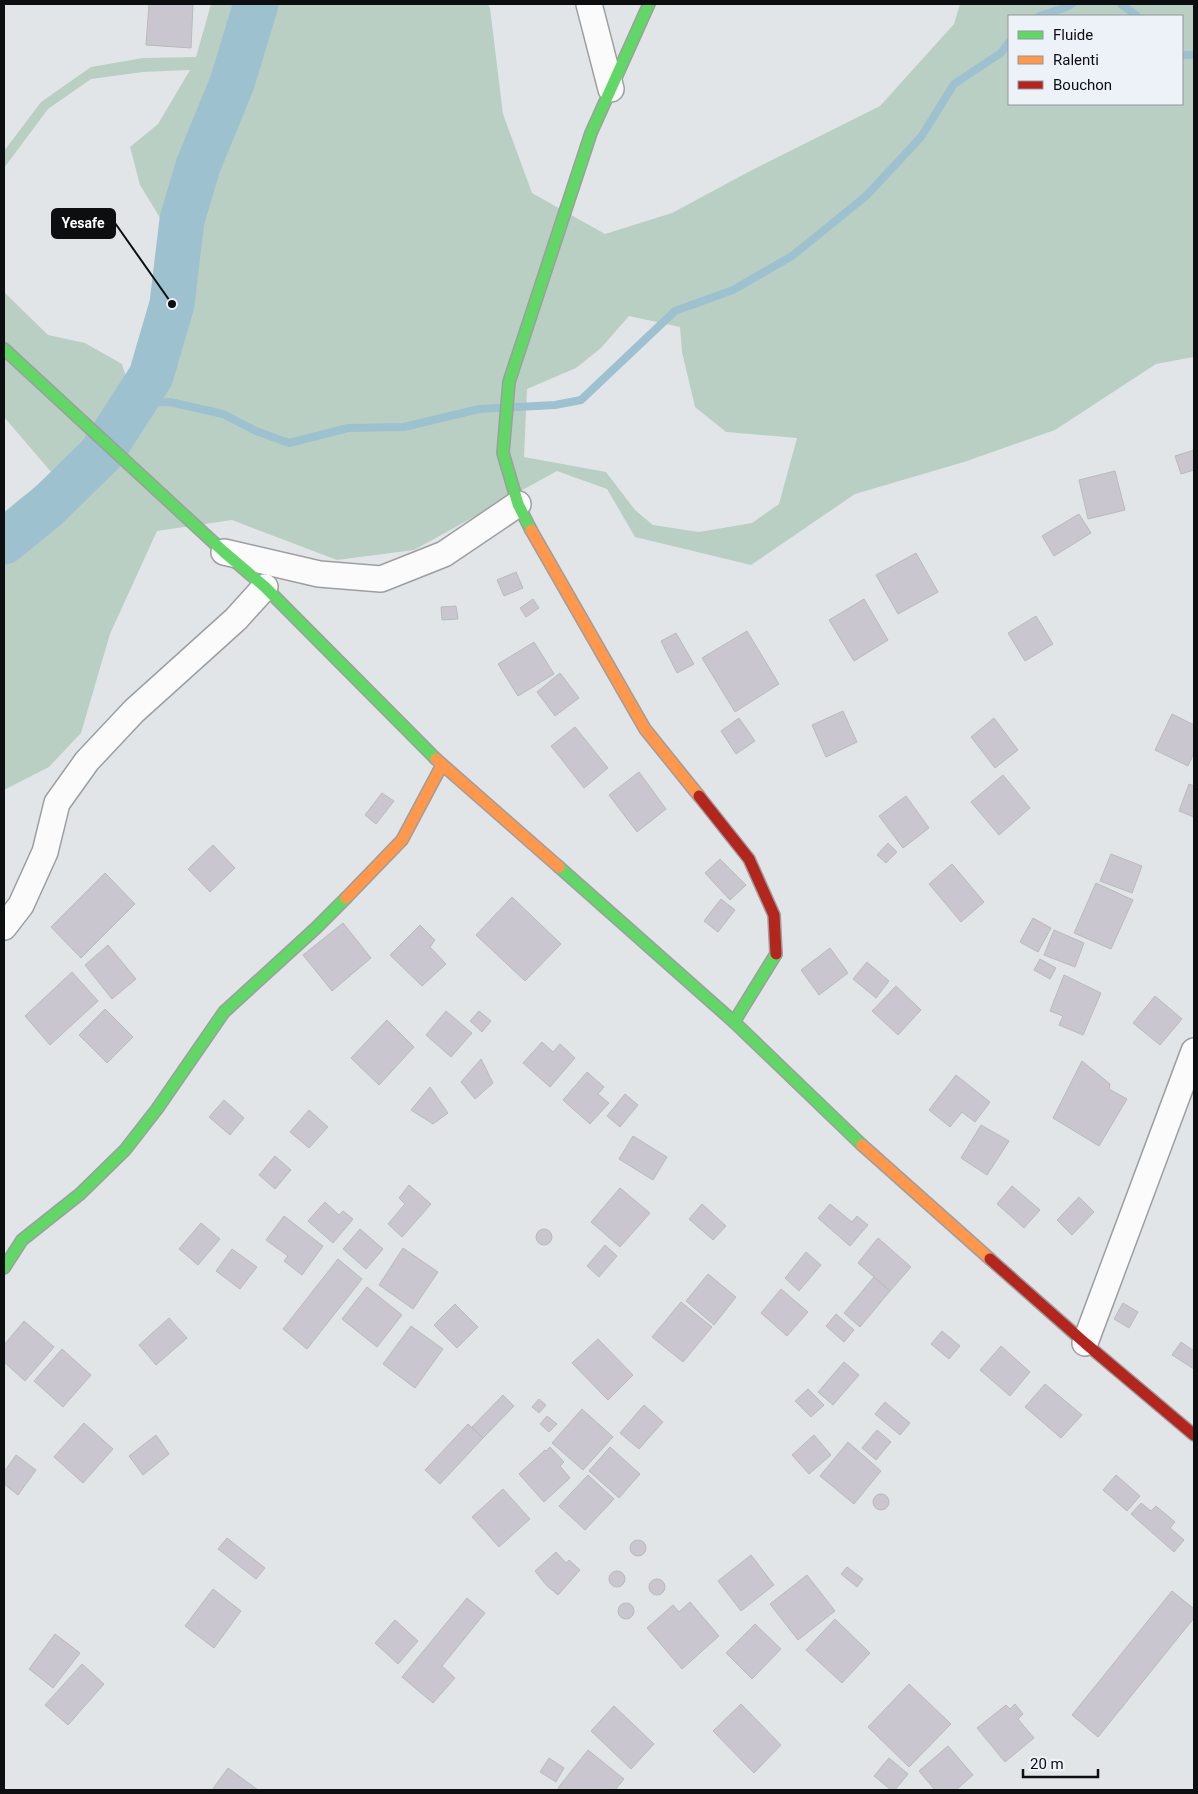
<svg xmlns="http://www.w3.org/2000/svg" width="1198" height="1794" viewBox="0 0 1198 1794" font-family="Roboto,sans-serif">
  <rect width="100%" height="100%" fill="#e2e5e8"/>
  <path fill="#bacfc3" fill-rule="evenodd" d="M211,4H488L490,8L503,114L532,193L605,234L672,213L752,170L880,106L954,24L960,4H1194V357L1156,364L1055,430L964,462L855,494L751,565L635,537L607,489L557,471L414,550L337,560L232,520L157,531L110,634L81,733L49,767L4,790V512L52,473L4,417V292L48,335L85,343L122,364L134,403L151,375L172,304L182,221H162L140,185L130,147L158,124L190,70L143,72L91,79L48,109L4,168V151L41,102L91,67L143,58L196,57ZM1009,16H1182V104H1009ZM629,316L680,327L682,352L695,407L726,432L797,438L779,504L752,523L699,532L653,525L635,510L606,472L524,457L527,389L576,368L601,348Z"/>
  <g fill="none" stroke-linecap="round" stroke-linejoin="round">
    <g stroke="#9dc1cf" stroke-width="8">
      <path d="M1121,4L1137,16"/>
      <path d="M1039,16L1064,8L1072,4"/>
      <path d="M1182,55H1194"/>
      <path d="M134,403L170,402L223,414L256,431L289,443L348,428L404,427L479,409L555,405L581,400L675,311L733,290L792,256L866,196L921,137L954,84L1001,53L1009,42"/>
    </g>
    <path stroke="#9dc1cf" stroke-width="45" d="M4,542L48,506L101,454L151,376L172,304L182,220L198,166L232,83L256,4"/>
  </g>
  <g fill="#cac6cf" stroke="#b9babc">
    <path d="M149,4H193L191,48L146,45Z"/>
    <path d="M1194,450V470L1181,474L1175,456Z"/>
    <path d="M1115,471L1125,510L1088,519L1079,480Z"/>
    <path d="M1079,514L1091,533L1054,556L1042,536Z"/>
    <path d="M916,553L938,592L898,614L876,575Z"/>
    <path d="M516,572L523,588L504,596L497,580Z"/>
    <path d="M533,599L539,608L526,617L520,608Z"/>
    <path d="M864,599L888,640L854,661L829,620Z"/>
    <path d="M456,606L458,619L442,620L441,607Z"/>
    <path d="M1036,616L1053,644L1025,661L1008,633Z"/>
    <path d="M747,631L779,684L735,712L702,658Z"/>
    <path d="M676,633L694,664L677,673L661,641Z"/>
    <path d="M534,642L554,674L518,696L498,664Z"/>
    <path d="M560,673L579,698L555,716L537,692Z"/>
    <path d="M843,711L857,742L826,757L812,725Z"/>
    <path d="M1172,714L1194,725V753L1188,766L1155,750Z"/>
    <path d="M739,718L755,741L736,754L721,731Z"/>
    <path d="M994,718L1018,750L995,768L971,737Z"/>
    <path d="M575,727L608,768L584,788L551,746Z"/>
    <path d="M639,772L666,809L637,832L609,795Z"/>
    <path d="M1003,775L1030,808L999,835L971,802Z"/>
    <path d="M1189,784L1194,786V817L1179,811Z"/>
    <path d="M382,793L394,801L376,824L365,815Z"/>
    <path d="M906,796L929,828L903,848L879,816Z"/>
    <path d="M888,843L897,852L886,863L877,855Z"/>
    <path d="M213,845L235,868L210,892L188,869Z"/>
    <path d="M1111,854L1142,866L1132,893L1100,881Z"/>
    <path d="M720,859L746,885L730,900L705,873Z"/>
    <path d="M952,864L984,902L961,922L929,884Z"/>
    <path d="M105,873L135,904L81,958L51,927Z"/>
    <path d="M1096,883L1133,900L1111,949L1074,933Z"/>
    <path d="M512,897L561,944L525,981L476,935Z"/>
    <path d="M721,899L735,910L718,932L704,921Z"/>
    <path d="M1033,918L1051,928L1038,952L1020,942Z"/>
    <path d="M343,923L371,958L332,991L303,955Z"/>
    <path d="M420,925L435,940L430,947L446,964L422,986L390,955Z"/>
    <path d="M1054,930L1084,943L1075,967L1044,955Z"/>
    <path d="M108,945L136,979L112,999L85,965Z"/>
    <path d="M830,948L848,973L819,995L801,970Z"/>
    <path d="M1040,959L1056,968L1050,979L1034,970Z"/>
    <path d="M867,962L889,981L876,998L853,979Z"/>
    <path d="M72,972L98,1001L50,1045L25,1016Z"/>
    <path d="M1064,975L1101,993L1083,1035L1059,1025L1063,1016L1050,1011Z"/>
    <path d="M896,986L921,1010L898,1035L872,1011Z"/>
    <path d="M1155,996L1182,1019L1160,1045L1133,1023Z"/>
    <path d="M105,1009L133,1037L107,1063L79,1035Z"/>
    <path d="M446,1011L472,1033L451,1057L426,1035Z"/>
    <path d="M479,1011L491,1021L482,1032L470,1021Z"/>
    <path d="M387,1020L414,1047L379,1085L351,1058Z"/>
    <path d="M542,1042L553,1052L560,1044L575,1058L550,1087L523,1063Z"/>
    <path d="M481,1059L493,1083L475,1099L461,1082Z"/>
    <path d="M1082,1061L1110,1084L1109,1089L1127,1099L1099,1146L1053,1118Z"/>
    <path d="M587,1072L604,1087L598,1094L609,1103L590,1124L563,1100Z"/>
    <path d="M956,1075L990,1102L975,1122L962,1112L950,1127L929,1110Z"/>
    <path d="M430,1087L448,1113L433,1124L411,1110Z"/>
    <path d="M625,1094L638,1105L620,1127L607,1116Z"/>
    <path d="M224,1100L244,1118L230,1135L209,1117Z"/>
    <path d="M309,1110L328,1127L309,1148L290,1132Z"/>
    <path d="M981,1125L1009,1141L987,1175L961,1158Z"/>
    <path d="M633,1136L667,1157L653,1180L619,1159Z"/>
    <path d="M275,1156L291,1170L275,1189L259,1175Z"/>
    <path d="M409,1185L431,1204L402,1237L388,1224L405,1204L399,1198Z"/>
    <path d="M1012,1186L1040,1210L1024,1228L997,1204Z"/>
    <path d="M620,1188L650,1213L620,1247L591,1222Z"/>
    <path d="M1079,1197L1094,1212L1072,1235L1057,1220Z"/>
    <path d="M325,1202L339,1215L343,1211L353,1219L333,1243L308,1221Z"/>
    <path d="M702,1204L726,1226L713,1240L689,1219Z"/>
    <path d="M830,1204L852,1222L857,1216L868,1225L850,1246L818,1218Z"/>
    <path d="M284,1216L323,1246L302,1275L284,1261L288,1256L266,1240Z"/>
    <path d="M201,1223L220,1239L198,1265L179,1249Z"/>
    <circle cx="544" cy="1237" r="8"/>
    <path d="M360,1229L383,1249L366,1269L343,1249Z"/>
    <path d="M878,1238L911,1267L890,1291L858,1263Z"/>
    <path d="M605,1245L617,1256L599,1277L587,1266Z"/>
    <path d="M403,1248L438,1272L413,1309L379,1285Z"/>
    <path d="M232,1249L257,1267L240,1289L216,1271Z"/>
    <path d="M806,1252L821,1265L799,1291L785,1278Z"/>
    <path d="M338,1259L362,1279L307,1349L283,1329Z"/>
    <path d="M708,1274L736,1297L714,1325L686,1301Z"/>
    <path d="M874,1277L890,1291L860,1327L844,1313Z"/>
    <path d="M367,1287L402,1315L377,1347L342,1319Z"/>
    <path d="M781,1289L808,1312L787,1336L761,1313Z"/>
    <path d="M681,1302L712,1327L683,1362L652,1337Z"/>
    <path d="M1123,1303L1138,1312L1129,1328L1114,1319Z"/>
    <path d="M455,1304L478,1327L457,1348L434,1325Z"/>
    <path d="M836,1314L854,1330L844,1342L826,1326Z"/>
    <path d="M169,1318L187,1338L156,1365L139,1345Z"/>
    <path d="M24,1321L54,1347L25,1381L4,1362V1345Z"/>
    <path d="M411,1326L443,1349L415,1388L383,1364Z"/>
    <path d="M942,1331L960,1346L949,1359L931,1344Z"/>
    <path d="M598,1339L633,1375L608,1400L572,1363Z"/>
    <path d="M1181,1342L1194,1351V1369L1172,1355Z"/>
    <path d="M1001,1346L1030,1372L1010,1396L980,1370Z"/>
    <path d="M62,1349L91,1375L63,1407L34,1381Z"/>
    <path d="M844,1362L859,1375L833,1405L818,1392Z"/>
    <path d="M1045,1384L1082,1415L1061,1438L1025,1407Z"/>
    <path d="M808,1389L824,1405L811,1417L795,1401Z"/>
    <path d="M503,1395L514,1406L483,1438L472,1427Z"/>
    <path d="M539,1399L546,1405L539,1413L532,1407Z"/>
    <path d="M885,1402L910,1423L900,1435L875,1414Z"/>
    <path d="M644,1405L663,1422L639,1449L620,1433Z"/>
    <path d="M582,1409L613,1437L583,1470L552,1443Z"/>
    <path d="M547,1416L557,1424L549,1432L540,1424Z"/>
    <path d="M84,1423L113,1449L83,1483L54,1457Z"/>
    <path d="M468,1424L483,1438L440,1484L425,1470Z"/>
    <path d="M877,1430L891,1442L876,1460L862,1448Z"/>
    <path d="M156,1435L169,1454L143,1475L129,1456Z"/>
    <path d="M814,1435L831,1455L809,1474L792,1455Z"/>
    <path d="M848,1442L881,1471L854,1504L820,1476Z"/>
    <path d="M550,1447L564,1462L560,1466L570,1478L544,1502L519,1474L545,1450L546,1451Z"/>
    <path d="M610,1447L640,1474L619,1498L589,1471Z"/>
    <path d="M16,1455L36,1470L18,1495L4,1484V1472Z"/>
    <path d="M588,1475L614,1499L585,1530L559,1506Z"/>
    <path d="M1116,1475L1140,1496L1127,1511L1103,1490Z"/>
    <path d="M503,1489L530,1519L499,1547L472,1517Z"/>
    <circle cx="881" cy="1502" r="8"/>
    <path d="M1141,1503L1151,1511L1156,1506L1175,1522L1170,1528L1184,1540L1174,1552L1131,1514Z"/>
    <path d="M227,1538L265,1568L256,1579L218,1549Z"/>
    <circle cx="638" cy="1548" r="8"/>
    <path d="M556,1552L566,1563L569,1560L580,1570L558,1595L547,1586L535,1571Z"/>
    <path d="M751,1555L774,1585L741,1611L718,1581Z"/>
    <path d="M847,1567L863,1579L857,1587L841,1574Z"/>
    <circle cx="617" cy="1579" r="8"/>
    <path d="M807,1575L835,1611L798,1640L770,1604Z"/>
    <circle cx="657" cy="1587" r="8"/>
    <path d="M213,1589L241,1611L214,1648L185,1626Z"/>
    <path d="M1172,1591L1194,1609V1618L1098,1737L1072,1715Z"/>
    <path d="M467,1598L485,1613L442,1666L455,1678L433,1703L402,1677Z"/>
    <path d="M690,1602L719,1636L682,1669L647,1628L673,1605L679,1612Z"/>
    <circle cx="626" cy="1611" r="8"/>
    <path d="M835,1619L870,1653L842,1683L806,1650Z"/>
    <path d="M395,1620L418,1641L398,1664L375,1643Z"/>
    <path d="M755,1624L781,1649L752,1679L726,1653Z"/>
    <path d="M55,1634L80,1653L53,1688L29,1669Z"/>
    <path d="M82,1664L104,1684L68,1725L45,1705Z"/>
    <path d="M909,1684L951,1724L909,1767L868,1727Z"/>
    <path d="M741,1704L781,1745L754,1773L713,1731Z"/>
    <path d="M1015,1704L1023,1714L1018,1719L1034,1738L1005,1762L977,1728L1006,1705L1010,1709Z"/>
    <path d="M614,1706L654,1744L631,1769L591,1731Z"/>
    <path d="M948,1746L973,1775L956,1790H935L919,1771Z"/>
    <path d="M588,1750L624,1779L615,1790H561L558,1788Z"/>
    <path d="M549,1758L564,1768L556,1782L540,1772Z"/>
    <path d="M889,1758L908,1774L895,1790H891L874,1776Z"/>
    <path d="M228,1768L258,1790H212Z"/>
  </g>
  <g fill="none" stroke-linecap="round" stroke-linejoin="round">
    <defs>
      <g id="street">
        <path d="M589,4L611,89"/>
        <path d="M224,552L319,574L381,579L444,554L518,504"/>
        <path d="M4,927L21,905L45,852L57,803L87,761L134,711L236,619L265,587"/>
        <path d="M1085,1343L1194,1051"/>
      </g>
      <g id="fast">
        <path d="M4,349L224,552L265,587L436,759"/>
        <path d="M531,530L518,504L503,453L509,382L591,133L649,4"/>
        <path d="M559,867L734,1022L862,1145"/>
        <path d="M734,1022L776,954"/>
        <path d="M4,1268L22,1240L80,1194L125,1150L157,1109L224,1012L316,928L346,898"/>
      </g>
      <g id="slow">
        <path d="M531,530L645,729L699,796"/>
        <path d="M436,759L559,867"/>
        <path d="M346,898L402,840L442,765"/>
        <path d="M862,1145L990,1259"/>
      </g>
      <g id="jam">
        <path d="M699,796L749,859L774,915L776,954"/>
        <path d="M990,1259L1085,1343L1194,1435"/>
      </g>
    </defs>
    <use href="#street" stroke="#9c9ea0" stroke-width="28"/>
    <use href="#fast" stroke="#9c9ea0" stroke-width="14"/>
    <use href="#slow" stroke="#9c9ea0" stroke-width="14"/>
    <use href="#jam" stroke="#9c9ea0" stroke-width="14"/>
    <use href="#street" stroke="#fbfbfc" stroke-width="25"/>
    <use href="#fast" stroke="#63d668" stroke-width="11"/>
    <use href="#slow" stroke="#ff974d" stroke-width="11"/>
    <use href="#jam" stroke="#b3261e" stroke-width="11"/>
  </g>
  <path fill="none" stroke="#0c0e10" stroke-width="2" d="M172 304L115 223"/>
  <circle fill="#0c0e10" stroke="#edf1f8" stroke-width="2" cx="172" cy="304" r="5"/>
  <rect fill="#0c0e10" stroke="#0c0e10" stroke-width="2" x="52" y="209" width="63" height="29" rx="5"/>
  <g font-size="14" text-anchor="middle" font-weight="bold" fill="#fff">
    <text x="83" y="228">Yesafe</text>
  </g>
  <rect width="1198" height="1794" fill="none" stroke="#0c0e10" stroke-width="10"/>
  <rect x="1008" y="15" width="175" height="90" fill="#edf1f8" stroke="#93969b"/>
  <rect x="1018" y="31" width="25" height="8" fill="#63d668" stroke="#93969b"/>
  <text x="1053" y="40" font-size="15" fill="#0c0e10">Fluide</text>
  <rect x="1018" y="56" width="25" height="8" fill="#ff974d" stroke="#93969b"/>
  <text x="1053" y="65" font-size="15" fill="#0c0e10">Ralenti</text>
  <rect x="1018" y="81" width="25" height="8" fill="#b3261e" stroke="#93969b"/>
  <text x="1053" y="90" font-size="15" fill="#0c0e10">Bouchon</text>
  <path d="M1023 1769v8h75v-8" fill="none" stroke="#0c0e10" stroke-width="2.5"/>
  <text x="1030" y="1769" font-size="15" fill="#0c0e10" stroke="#edf1f8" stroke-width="4" paint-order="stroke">20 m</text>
</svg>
